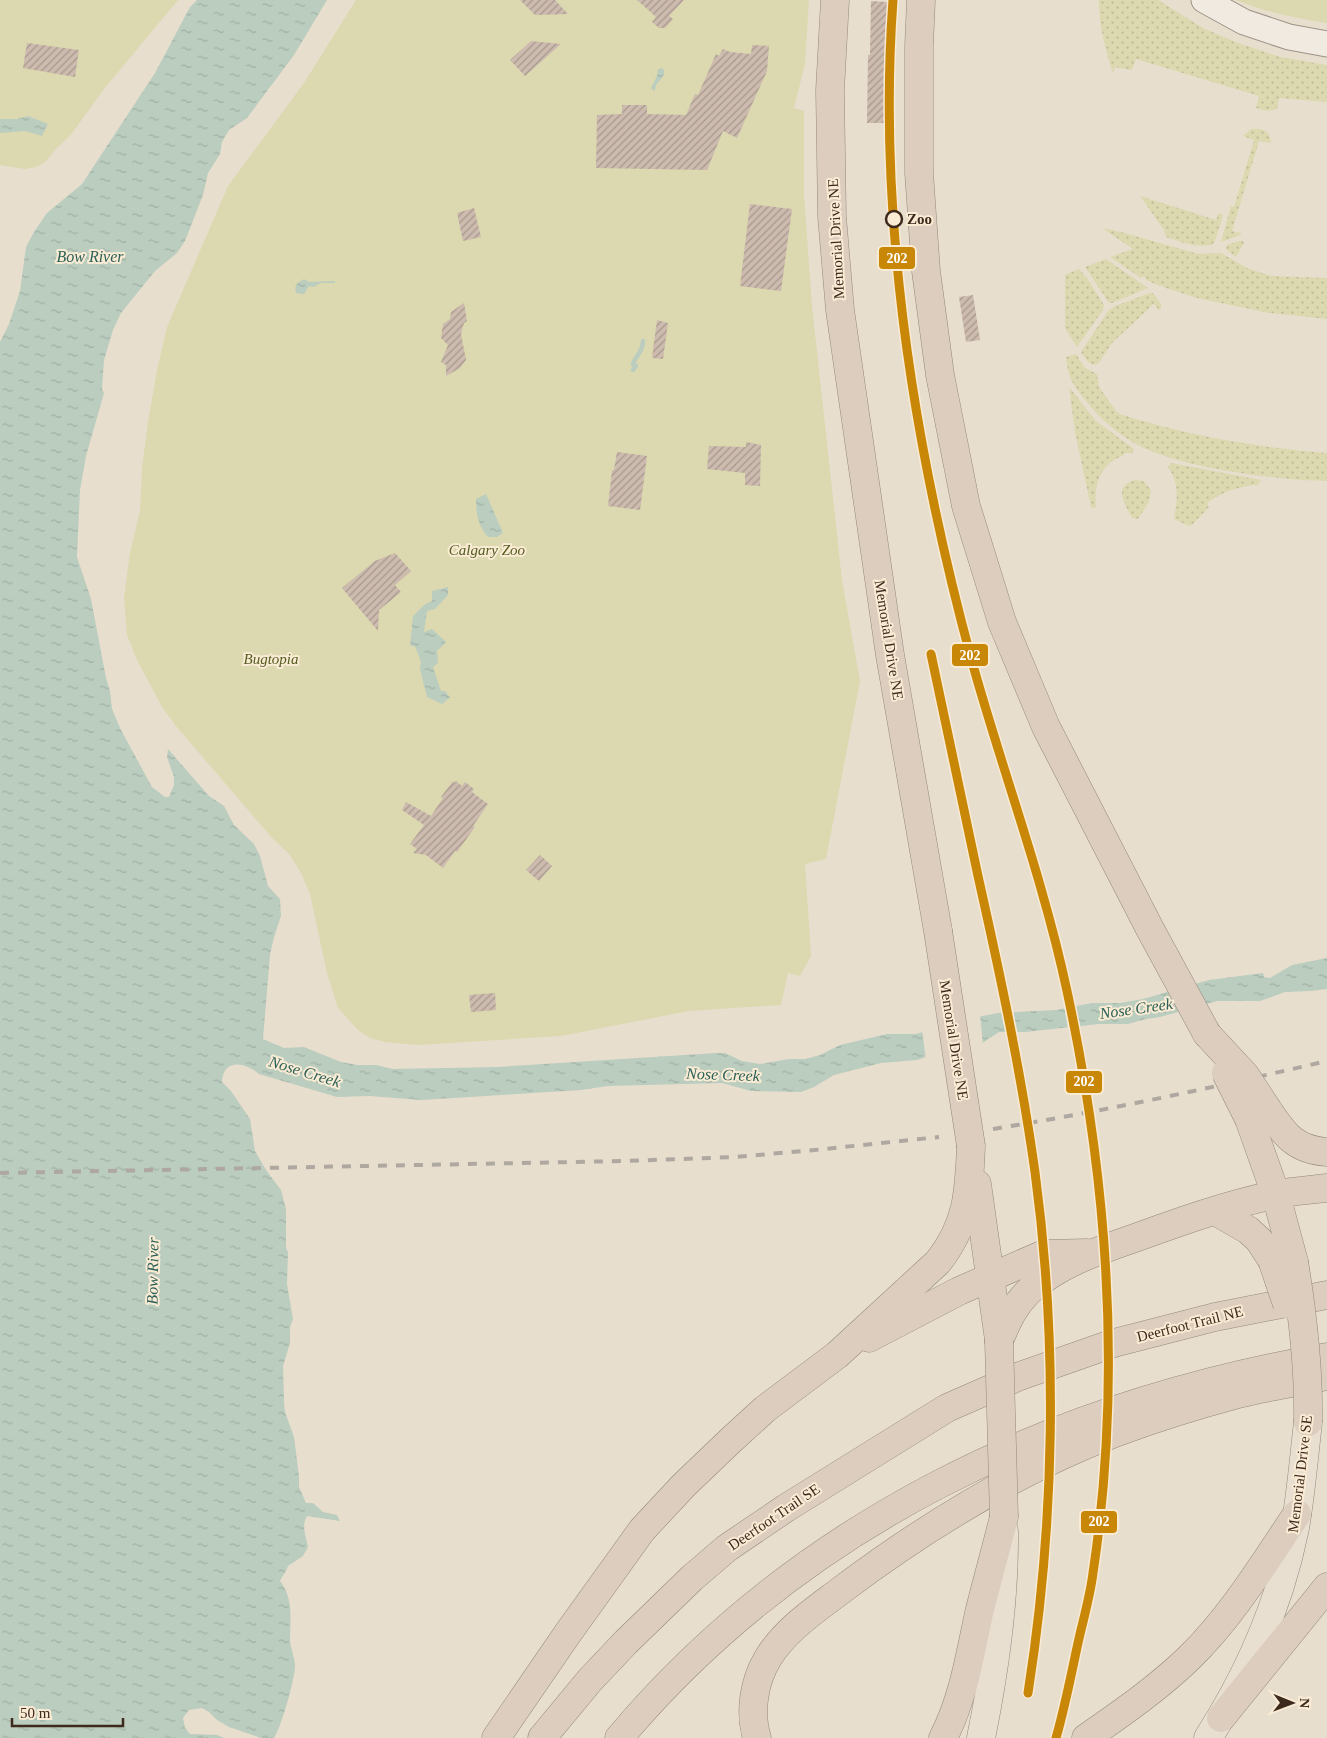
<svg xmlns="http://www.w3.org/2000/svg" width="1327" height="1738" viewBox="0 0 1327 1738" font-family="'Times New Roman',serif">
  <defs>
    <pattern id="grass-dots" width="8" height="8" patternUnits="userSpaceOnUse" patternTransform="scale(1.25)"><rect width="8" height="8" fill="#dcd8af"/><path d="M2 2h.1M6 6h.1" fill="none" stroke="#beb996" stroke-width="1.8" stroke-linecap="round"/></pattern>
    <pattern id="water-ripples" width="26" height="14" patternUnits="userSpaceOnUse" patternTransform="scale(1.25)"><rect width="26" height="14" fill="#bacdbf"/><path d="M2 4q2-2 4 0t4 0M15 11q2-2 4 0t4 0" fill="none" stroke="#a1b0a4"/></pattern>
    <pattern id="building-hatch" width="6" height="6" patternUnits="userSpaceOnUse" patternTransform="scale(1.25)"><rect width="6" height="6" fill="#ccbbae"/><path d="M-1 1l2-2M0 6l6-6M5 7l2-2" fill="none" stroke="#a7988d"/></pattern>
  </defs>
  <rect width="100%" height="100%" fill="#e8dece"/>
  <g fill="url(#grass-dots)">
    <path d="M1099,0H1158L1203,28L1238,43L1280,57L1327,65V102L1279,98L1277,109L1267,111L1256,108L1259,96L1136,59L1132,70H1130L1115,67L1113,73C1105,49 1099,26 1099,0Z"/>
    <path d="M1251,129C1262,128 1270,130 1271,143L1259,141L1232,231L1241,233V235L1221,242L1231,206L1234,207L1254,140L1243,136Z"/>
    <path d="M1140,196L1216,220L1219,213L1223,215L1215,241L1212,245C1196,248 1181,242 1166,237L1164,230Z"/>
    <path d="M1102,228L1125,233L1198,254L1221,253L1247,268L1271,276L1327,278V319L1269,313L1197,298L1163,287V286H1160L1146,280V278L1142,276L1141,278L1110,257L1133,249Z"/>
    <path d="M1239,241H1243L1244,243L1236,257L1226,249L1227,245Z"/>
    <path d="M1106,259L1148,288L1112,303H1109L1085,267Z"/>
    <path d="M1079,269L1087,278L1104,305L1103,310L1077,347L1065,328V275Z"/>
    <path d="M1150,293H1153L1161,304V309L1159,310L1154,304L1112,343L1098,364L1093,365L1088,362L1081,352L1108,311L1115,306Z"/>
    <path d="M1076,354L1085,368L1097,374L1099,387L1116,411L1120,414C1187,436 1257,447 1327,453V481C1275,480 1179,468 1134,443C1116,432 1099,418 1086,401C1073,385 1068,378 1066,357Z"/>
    <path d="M1069,387L1096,421L1134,449L1132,453H1124V455C1100,465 1094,482 1096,507L1093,508L1091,507L1075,432Z"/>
    <path d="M1171,463L1261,480L1258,485C1239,486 1222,492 1207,503L1209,507L1193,524L1189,526L1174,519C1177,500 1180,484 1168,467Z"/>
    <path d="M1134,480L1144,481L1151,490L1149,502L1138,519L1132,518C1126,505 1112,487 1134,480Z"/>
  </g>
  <g fill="#dcd8af">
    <path d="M0,0H178L104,89L70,136L56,149L44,163L36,167L25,169L0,165Z"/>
    <path d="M356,0H809L805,64L794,108L804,111V194L812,306L842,580L860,681L826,859L805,864L811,956L800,976L788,973L781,1005L689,1011L561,1036L418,1045L385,1042L370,1038L358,1030L338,1008L327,973L310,894L301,873L289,854L272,838L176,726L162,707L137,660L127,635L124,598L130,553L140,511L142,468L148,422L157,370L167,327L228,186L304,83Z"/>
    <path d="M1236,0H1327V23C1296,18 1265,12 1236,0Z"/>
  </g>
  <g fill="url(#water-ripples)">
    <path d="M197,0H327L294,55L247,118L229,130L222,142L220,154L208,173L203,195L185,241L177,253L155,271L121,313L113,330L104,360L102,389L104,393L86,456L80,490L77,557L91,599L106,678L110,691L112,709L121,730L152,787L165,797H169L174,785V777L167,757L168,749L209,796L224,806L234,825L254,844L260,856L268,886L280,899L281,916L274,937L270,955L263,1039L284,1048L304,1047L341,1062L357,1065H376L393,1069L498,1067L716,1053H725L742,1061L760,1064L789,1059H805L820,1055L840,1045L887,1034H916L968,1019L998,1013L1056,1010L1092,1003H1120L1143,999L1209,980L1263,973L1264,977L1270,978L1292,965L1327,958V989L1311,991L1285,992L1260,1001H1217L1160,1017L1146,1019L1128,1024H1099L1025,1032H999L975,1048L929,1056L917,1060L881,1063L834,1075L814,1087L801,1092L751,1091L722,1083L608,1086L581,1090L421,1100L370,1096L337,1097L259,1074C245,1062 223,1058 222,1082L231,1091L250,1119L255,1151L266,1170L281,1190L286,1209V1248L288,1252L287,1284L293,1319L290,1327V1343L283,1366L284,1402L285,1412L294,1437L299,1476V1487L306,1503H313L323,1512L337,1515L340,1521L307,1516C301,1526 306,1537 308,1547L303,1556L288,1566C286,1572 281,1578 280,1581C294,1599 290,1620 290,1641C291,1649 294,1656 295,1664C296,1676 281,1728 274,1738H0V342L9,324L20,291L26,247L34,232L47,213L82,184L155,73L190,7Z"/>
    <path d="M662,68L664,70V75L656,85L655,90L654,91L651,88L657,76L658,69Z"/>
    <path d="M28,116L48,124L42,136L25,131L0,133V119H17Z"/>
    <path d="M304,279L309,282L335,281V283H321L314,287L309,286L304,294L296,293C294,285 297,283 304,279Z"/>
    <path d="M486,494L503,533L497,537H488C478,526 476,513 476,499Z"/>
    <path d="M448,587V595L435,609L427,611L424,632L432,629L446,642L437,651L438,663L433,667L441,691H445L450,697L442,704L427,697L420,669L421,662L415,646H410L413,616L424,605L432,601V591Z"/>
  </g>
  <g fill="#e8dece">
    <path d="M1075,1004L1080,1029L1068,1030L1064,1006Z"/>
    <path d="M1001,1010H1013L1018,1035H1006Z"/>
    <path d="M980,1014L983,1045L962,1055L926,1060L922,1030Z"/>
    <path d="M202,1708L209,1712L217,1720L229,1727L261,1738H224L217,1735L190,1734L185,1728L183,1718L189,1710Z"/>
  </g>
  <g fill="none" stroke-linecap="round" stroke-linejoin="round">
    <path stroke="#bacdbf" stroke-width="4.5" d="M633,370L636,366L633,365C634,357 643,353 643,341"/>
  </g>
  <g fill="url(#building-hatch)">
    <path d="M520,0H555L568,14L535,15Z"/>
    <path d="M637,0H684L669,16L673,19L665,28H659L652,22L656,17Z"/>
    <path d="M871,1L887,2L886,123H867L868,55H870Z"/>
    <path d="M531,41L561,44L525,76L510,60Z"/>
    <path d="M27,43L79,50L75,77L23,68Z"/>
    <path d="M752,45L769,46L767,71L737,138L723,131L707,170L596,168L597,115L622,114V105H647V114L686,115L695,94L698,95L716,54L719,56L723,49L730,52L751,54Z"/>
    <path d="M750,204L792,209L781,291L740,286Z"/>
    <path d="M474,208L481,237L463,241L457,213Z"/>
    <path d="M973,295L980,340L966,342L959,297Z"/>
    <path d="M464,303L467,321L464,323L461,334L466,360L460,368L446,376V365L441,362L448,345L441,338L443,324L450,319L451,312Z"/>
    <path d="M657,320L668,323L663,359L652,358Z"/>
    <path d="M746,442L761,445L760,486L745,485V473L707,469L709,446L746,447Z"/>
    <path d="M617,452L647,456L640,510L608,506L612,470H614Z"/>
    <path d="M395,553L411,571L395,585L401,592L379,610L378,631L342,588L375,561Z"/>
    <path d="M453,781L454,783L456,781L462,786L465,782L474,789L472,792L488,804L473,826L475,827L457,852L455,851L443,868L426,855L413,853L417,849L410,844L424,825L402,810L406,802L431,816L443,798L441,797Z"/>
    <path d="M540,855L552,866L539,881L526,870Z"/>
    <path d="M495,993L496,1010L471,1012L469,995Z"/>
  </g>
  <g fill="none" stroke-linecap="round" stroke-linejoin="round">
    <defs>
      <path id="secondary" d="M1204,0L1244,22L1289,37L1327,44"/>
      <g id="primary">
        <path d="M981,1738C995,1669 1005,1601 1004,1531"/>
        <path d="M1208,1738C1249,1674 1280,1602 1295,1528C1301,1493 1304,1457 1308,1422"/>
      </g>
      <g id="highway">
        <path d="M835,0L830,90L832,217L840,310L890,655L938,931"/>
        <path d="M921,0L919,46V173L926,271L940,375L966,506L1002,622L1046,727L1150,929L1207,1034"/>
        <path d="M1268,1110C1284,1134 1295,1150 1327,1152"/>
        <path d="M1249,1119L1276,1195L1294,1262"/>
        <path d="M977,1184L999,1340"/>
        <path d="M1215,1211L1248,1230L1259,1240L1272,1260"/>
        <path d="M869,1338L959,1291L1044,1254L1087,1253"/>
        <path d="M999,1341C1007,1322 1013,1307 1028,1292C1054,1266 1097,1251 1132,1239C1179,1222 1226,1205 1274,1195C1291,1191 1309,1190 1327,1188"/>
        <path d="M1221,1718L1327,1587"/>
        <path d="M496,1738L568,1633L642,1530L684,1485L730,1441L765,1409L837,1355L938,1262C968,1224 969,1192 971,1146"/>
        <path d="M542,1738L590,1680L626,1642L692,1578L727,1548L786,1508L947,1408L1020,1376L1114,1343L1215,1317L1327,1295"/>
        <path d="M619,1738C801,1522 1053,1405 1327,1357"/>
        <path d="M757,1738C749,1712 754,1681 768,1658C785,1630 815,1610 840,1591C925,1527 1016,1471 1115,1433C1155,1418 1197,1405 1238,1394C1267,1387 1297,1382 1327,1376"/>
        <path d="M943,1738C963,1700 970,1655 979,1613C987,1581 996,1549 1004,1517"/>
        <path d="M1086,1738C1122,1713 1158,1688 1189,1658C1232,1616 1264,1563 1297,1514"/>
      </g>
    </defs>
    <use href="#secondary" stroke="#9d9286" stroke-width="27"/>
    <use href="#primary" stroke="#93897e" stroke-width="29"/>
    <use href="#highway" stroke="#93897e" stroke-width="29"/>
    <use href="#secondary" stroke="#f0eae1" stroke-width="25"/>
    <use href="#primary" stroke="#e8dfd1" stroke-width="28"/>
    <use href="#highway" stroke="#dccdbe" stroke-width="28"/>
    <g stroke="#afa8a1" stroke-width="4" stroke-dasharray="9 9" stroke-linecap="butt">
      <path d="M993,1129C1105,1111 1216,1087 1327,1061"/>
      <path d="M0,1173L626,1161L735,1157L815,1150L939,1137"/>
    </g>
    <defs>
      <g id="highway-bridge">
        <path d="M938,931L971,1146"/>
        <path d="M1207,1034L1245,1075L1268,1110"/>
        <path d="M1226,1073L1249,1119"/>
        <path d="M1272,1260L1287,1304"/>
        <path d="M1294,1262C1303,1316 1309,1367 1308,1422"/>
        <path d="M999,1341L1004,1517"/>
      </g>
    </defs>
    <use href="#highway-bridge" stroke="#93897e" stroke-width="29" stroke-linecap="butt"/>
    <use href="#highway-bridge" stroke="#dccdbe" stroke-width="28"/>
    <defs>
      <g id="rail-1">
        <path d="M893,0C877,219 914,447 971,658C1002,770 1043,878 1067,991C1108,1182 1122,1380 1093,1573C1090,1597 1083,1620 1078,1643C1071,1675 1065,1707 1056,1738"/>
        <path d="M931,654C946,728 962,802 978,876C1000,974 1021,1072 1035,1172C1058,1343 1055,1522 1028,1693"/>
      </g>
    </defs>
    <use href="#rail-1" stroke="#faebd4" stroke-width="12"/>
    <use href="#rail-1" stroke="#c98707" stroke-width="9"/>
  </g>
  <circle fill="#faebd4" stroke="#3e291d" stroke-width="2.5" cx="894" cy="219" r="8"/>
  <g text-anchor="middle" stroke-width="4" stroke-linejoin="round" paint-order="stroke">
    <g font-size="15" font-weight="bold" fill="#3e291d" stroke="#faebd4" text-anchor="start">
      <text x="907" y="224">Zoo</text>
    </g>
    <g font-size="15" fill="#3e291d" stroke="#faebd4">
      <text transform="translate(836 239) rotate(-93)" y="5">Memorial Drive NE</text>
      <text transform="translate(889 640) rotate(81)" y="5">Memorial Drive NE</text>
      <text transform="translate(954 1040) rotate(81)" y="5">Memorial Drive NE</text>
      <text transform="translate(1190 1324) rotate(-14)" y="5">Deerfoot Trail NE</text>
      <text transform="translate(1300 1474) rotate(-83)" y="5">Memorial Drive SE</text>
      <text transform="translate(774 1517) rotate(-34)" y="5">Deerfoot Trail SE</text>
    </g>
    <g font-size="15" font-style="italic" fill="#555d21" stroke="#faebd4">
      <text x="487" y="555">Calgary Zoo</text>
      <text x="271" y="664">Bugtopia</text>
    </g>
    <g font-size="16" font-style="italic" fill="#2a6057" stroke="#faebd4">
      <text x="90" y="262">Bow River</text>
      <text transform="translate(1136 1008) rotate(-8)" y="6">Nose Creek</text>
      <text transform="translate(305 1071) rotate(17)" y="6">Nose Creek</text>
      <text transform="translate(723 1074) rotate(2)" y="6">Nose Creek</text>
      <text transform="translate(152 1271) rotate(-89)" y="6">Bow River</text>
    </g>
  </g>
  <g stroke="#faebd4" stroke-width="2">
    <rect x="878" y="246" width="38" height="24" rx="5" fill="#c98707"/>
    <rect x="951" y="643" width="38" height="24" rx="5" fill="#c98707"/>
    <rect x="1065" y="1070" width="38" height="24" rx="5" fill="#c98707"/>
    <rect x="1080" y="1510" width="38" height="24" rx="5" fill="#c98707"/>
  </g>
  <g font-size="14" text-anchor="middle" font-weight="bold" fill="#fff">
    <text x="897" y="263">202</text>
    <text x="970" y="660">202</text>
    <text x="1084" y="1086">202</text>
    <text x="1099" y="1526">202</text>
  </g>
  <g transform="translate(1292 1703) rotate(91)" stroke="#faebd4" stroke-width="4" paint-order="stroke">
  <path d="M0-4L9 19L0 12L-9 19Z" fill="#3e291d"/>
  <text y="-8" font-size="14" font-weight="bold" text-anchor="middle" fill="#3e291d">N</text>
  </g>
  <path d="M12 1718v8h111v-8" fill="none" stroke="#3e291d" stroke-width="2.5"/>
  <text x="20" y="1718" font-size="15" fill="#3e291d" stroke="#faebd4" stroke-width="4" paint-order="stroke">50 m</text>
</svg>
